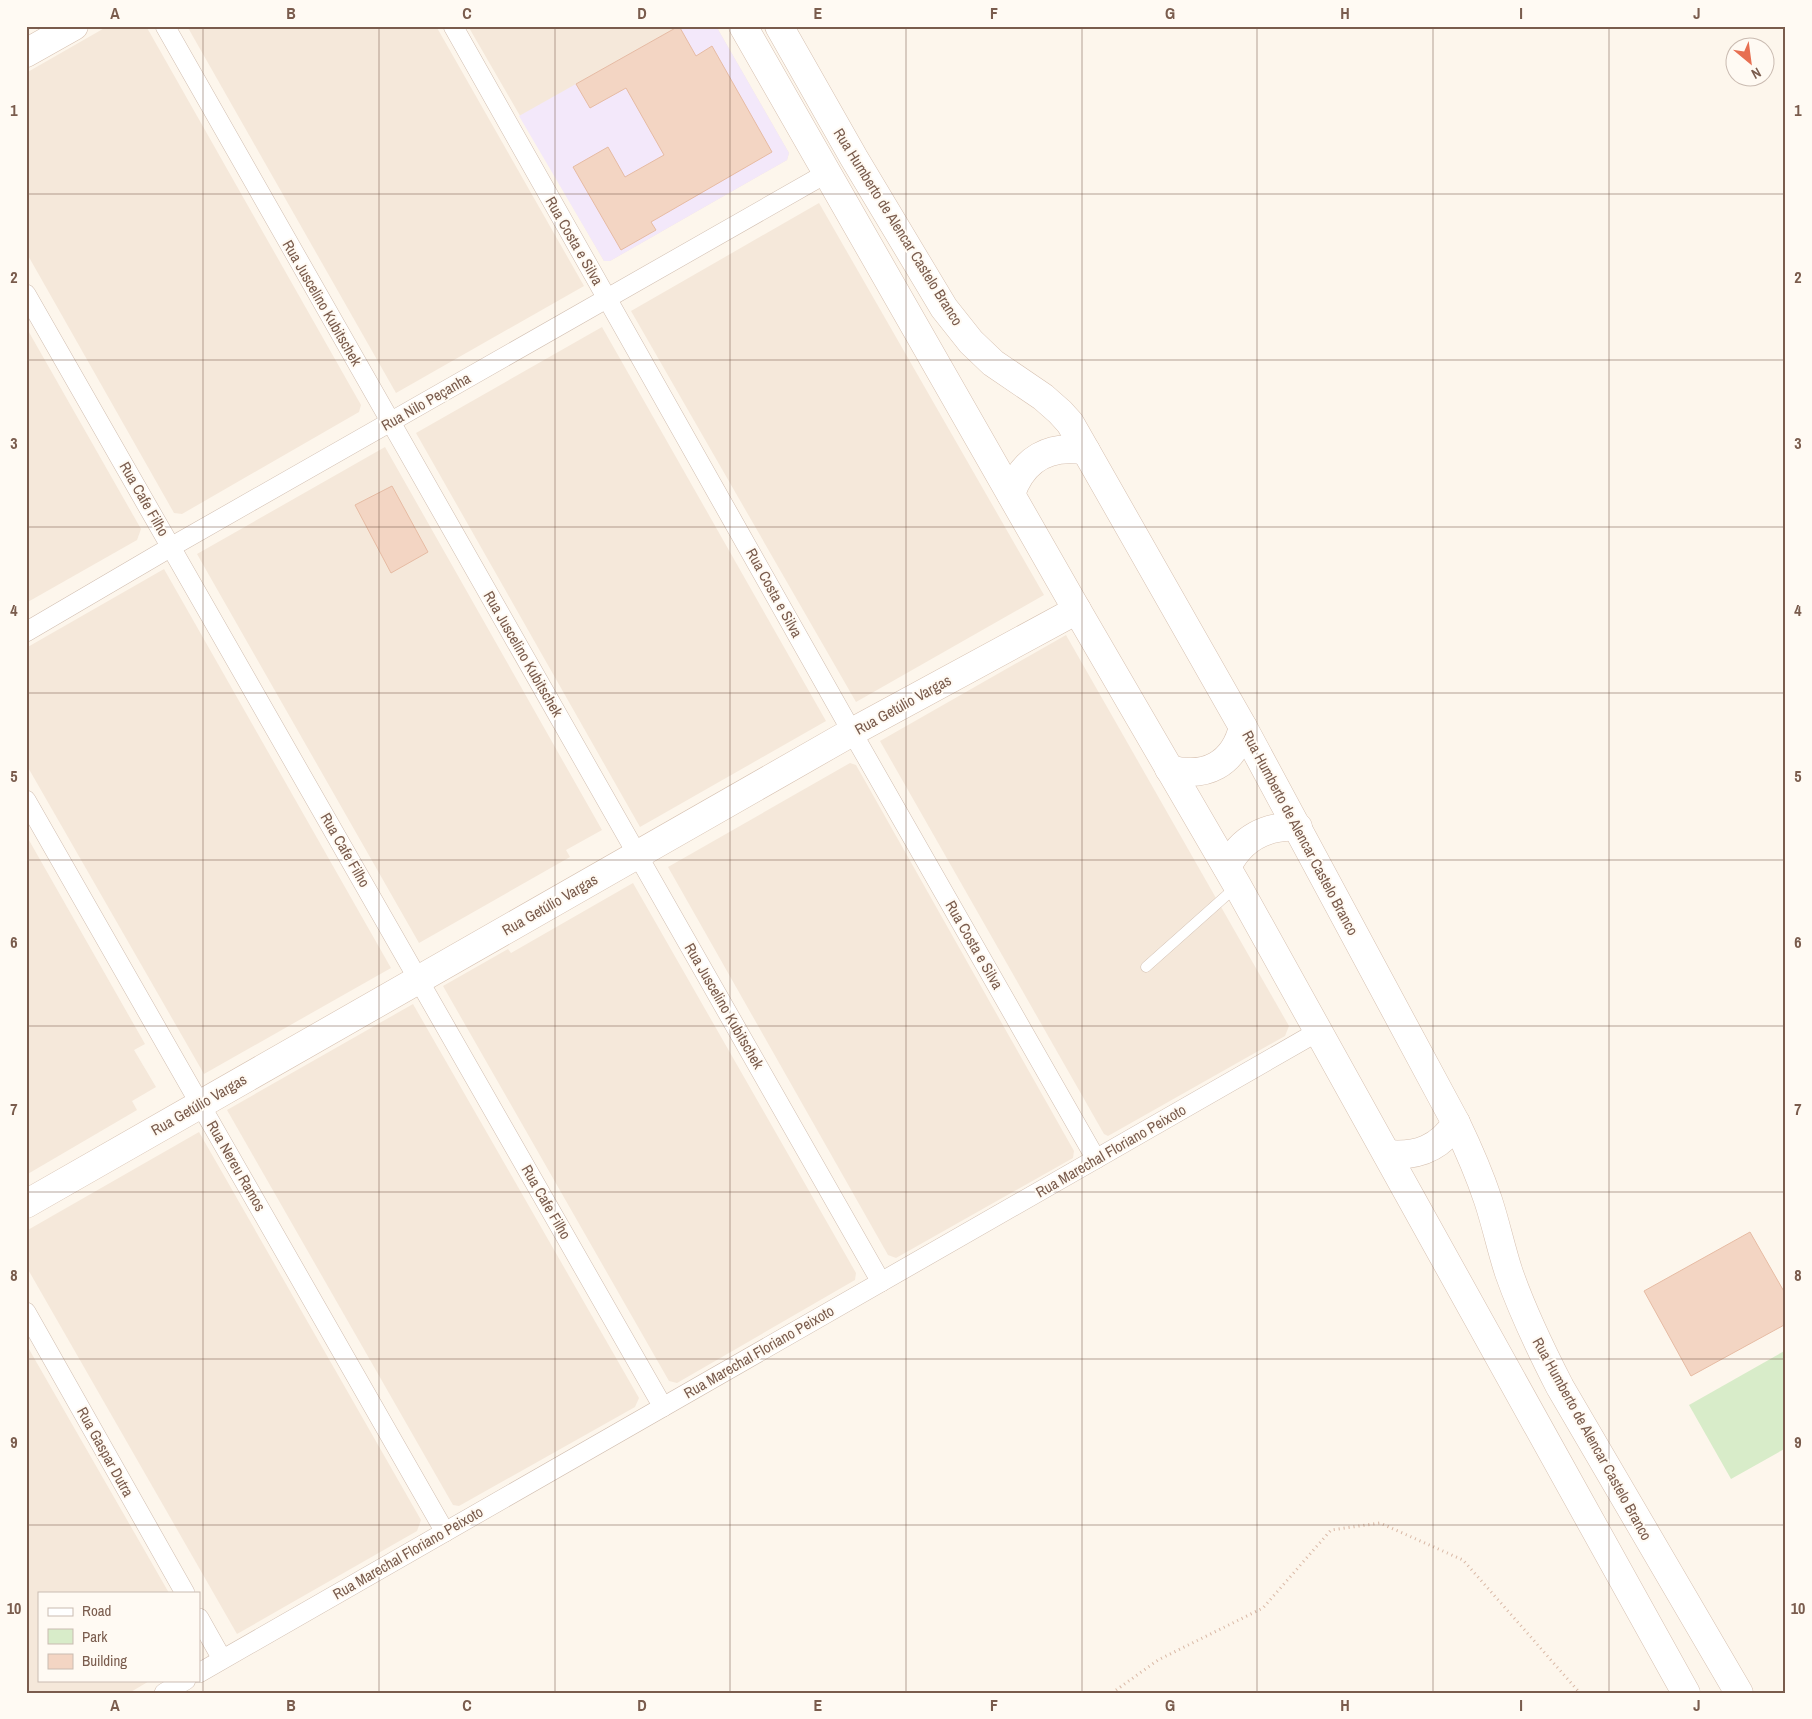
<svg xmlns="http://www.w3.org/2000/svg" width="1812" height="1719" viewBox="0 0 1812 1719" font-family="'Archivo Narrow',sans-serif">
  <rect width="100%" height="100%" fill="#fdf6ec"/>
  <g fill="#f5e8da">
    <path d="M108,26H146L361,405L359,412L182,514L174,513L26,252V73Z"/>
    <path d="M187,26H436L584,286L396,393Z"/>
    <path d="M468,26H716L789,153L787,160L610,261H604Z"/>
    <path d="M819,203L1044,595L856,702L631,311Z"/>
    <path d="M26,327L141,529L137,540L26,603Z"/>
    <path d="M602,327L826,721L640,827L416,433Z"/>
    <path d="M385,447L602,830L566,850L570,857L419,943L197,554Z"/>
    <path d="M164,569L391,968L204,1074L26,764V648Z"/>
    <path d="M1066,635L1289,1026L1285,1036L1108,1136L1104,1134L880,741Z"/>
    <path d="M850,763L856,765L1074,1151L1073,1158L896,1258L888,1255L668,867Z"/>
    <path d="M26,835L145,1044L134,1050L156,1087L132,1101L137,1110L26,1175Z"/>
    <path d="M633,883L856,1273L855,1280L677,1383L669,1381L443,986L508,949L511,953Z"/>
    <path d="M413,1004L639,1398L635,1407L459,1506L453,1505L227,1110Z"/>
    <path d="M199,1132L421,1520L417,1531L237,1634L26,1266V1231Z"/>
    <path d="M26,1344L169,1593H39V1680H151L129,1693H26Z"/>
  </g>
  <path fill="#f3e8fa" d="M679,26H716L789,153L787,160L610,261H604L519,116Z"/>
  <path fill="#d8ecc9" d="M1786,1350V1448L1731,1479L1689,1405Z"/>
  <g fill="#f3d5c3" stroke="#e6bba3">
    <path d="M679,26L696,56L712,46L772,152L651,222L656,230L621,250L573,167L608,147L625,177L664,155L626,88L590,108L576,84Z"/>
    <path d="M392,486L428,552L391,573L355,505Z"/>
    <path d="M1750,1232L1786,1295V1324L1691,1376L1644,1291Z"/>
  </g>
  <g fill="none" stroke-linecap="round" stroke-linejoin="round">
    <defs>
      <path id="lane" d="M1146,967L1237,886"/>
      <g id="street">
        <path d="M165,26L881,1282"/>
        <path d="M453,26L852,732L1096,1159"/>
        <path d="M26,294L663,1407"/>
        <path d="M26,632L171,547L827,173"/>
        <path d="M26,800L445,1532"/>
        <path d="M26,1312L185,1593"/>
        <path d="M199,1618L222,1659"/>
        <path d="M199,1673L1319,1031"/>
        <path d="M164,1693L186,1680"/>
      </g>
      <g id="secondary">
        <path d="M743,26L1077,610L1237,885L1686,1693"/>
        <path d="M779,26L854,158L944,308L971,342L993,363L1043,397L1060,412L1070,423L1086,451L1243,727L1456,1123C1468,1148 1479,1173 1488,1200C1496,1224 1501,1249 1509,1273C1523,1313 1541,1350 1560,1387L1739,1693"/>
        <path d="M26,53L74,26"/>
        <path d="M1011,494C1023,459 1049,444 1086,451"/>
        <path d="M1169,769C1206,779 1234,764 1243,727"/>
        <path d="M1227,867C1241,839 1266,825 1298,827"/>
        <path d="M1387,1154C1417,1157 1440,1148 1456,1123"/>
        <path d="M26,1204L852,732L1077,610"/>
      </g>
    </defs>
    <use href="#lane" stroke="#d1beb0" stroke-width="11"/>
    <use href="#street" stroke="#d1beb0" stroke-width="20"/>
    <use href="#secondary" stroke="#d6c0b0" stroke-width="29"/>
    <path stroke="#d9b8a5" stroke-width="3" stroke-dasharray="1 4" stroke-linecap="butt" d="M1112,1693L1158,1660L1263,1608L1331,1530L1380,1523L1463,1560L1580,1693"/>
    <use href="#lane" stroke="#fff" stroke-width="10"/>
    <use href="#street" stroke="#fff" stroke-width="19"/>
    <use href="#secondary" stroke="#fff" stroke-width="28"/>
  </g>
  <path fill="none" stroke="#7a5c4d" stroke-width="1" stroke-opacity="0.55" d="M203,26V1693M379,26V1693M555,26V1693M730,26V1693M906,26V1693M1082,26V1693M1257,26V1693M1433,26V1693M1609,26V1693M26,194H1786M26,360H1786M26,527H1786M26,693H1786M26,860H1786M26,1026H1786M26,1192H1786M26,1359H1786M26,1525H1786"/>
  <g text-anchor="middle" stroke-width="4" stroke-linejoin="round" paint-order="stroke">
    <g font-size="15" fill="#7a5c4d" stroke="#fffaf3">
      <text transform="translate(898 227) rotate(58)" y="5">Rua Humberto de Alencar Castelo Branco</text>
      <text transform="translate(574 241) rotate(60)" y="5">Rua Costa e Silva</text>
      <text transform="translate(322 303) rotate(60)" y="5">Rua Juscelino Kubitschek</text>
      <text transform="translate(426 402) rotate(-30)" y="5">Rua Nilo Peçanha</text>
      <text transform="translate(144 499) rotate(60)" y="5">Rua Cafe Filho</text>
      <text transform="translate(774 593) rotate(61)" y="5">Rua Costa e Silva</text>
      <text transform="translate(523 654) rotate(60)" y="5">Rua Juscelino Kubitschek</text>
      <text transform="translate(903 705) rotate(-29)" y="5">Rua Getúlio Vargas</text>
      <text transform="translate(1300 833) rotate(62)" y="5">Rua Humberto de Alencar Castelo Branco</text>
      <text transform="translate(345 850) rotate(60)" y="5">Rua Cafe Filho</text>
      <text transform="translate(550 905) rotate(-30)" y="5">Rua Getúlio Vargas</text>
      <text transform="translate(974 945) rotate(60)" y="5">Rua Costa e Silva</text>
      <text transform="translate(724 1006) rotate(60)" y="5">Rua Juscelino Kubitschek</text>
      <text transform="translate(199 1105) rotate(-30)" y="5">Rua Getúlio Vargas</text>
      <text transform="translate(1111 1151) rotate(-30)" y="5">Rua Marechal Floriano Peixoto</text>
      <text transform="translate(236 1166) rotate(60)" y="5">Rua Nereu Ramos</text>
      <text transform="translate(546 1202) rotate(60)" y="5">Rua Cafe Filho</text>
      <text transform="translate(759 1352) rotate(-30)" y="5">Rua Marechal Floriano Peixoto</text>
      <text transform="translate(1592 1439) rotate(61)" y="5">Rua Humberto de Alencar Castelo Branco</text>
      <text transform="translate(105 1452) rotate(61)" y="5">Rua Gaspar Dutra</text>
      <text transform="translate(408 1553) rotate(-30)" y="5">Rua Marechal Floriano Peixoto</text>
    </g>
  </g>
  <rect width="1812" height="1719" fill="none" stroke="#fffaf3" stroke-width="55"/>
  <rect x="38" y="1592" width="162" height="90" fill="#fffaf3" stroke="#cabbb1"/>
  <rect x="48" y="1608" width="25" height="8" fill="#ffffff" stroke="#cabbb1"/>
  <text x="82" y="1616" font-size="15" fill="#7a5c4d">Road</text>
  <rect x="48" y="1629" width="25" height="15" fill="#d8ecc9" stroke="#cabbb1"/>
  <text x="82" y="1642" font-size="15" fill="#7a5c4d">Park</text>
  <rect x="48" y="1654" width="25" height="15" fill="#f3d5c3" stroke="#cabbb1"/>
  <text x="82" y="1666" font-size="15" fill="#7a5c4d">Building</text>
  <g transform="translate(1750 62) rotate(151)"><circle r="24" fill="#fffaf3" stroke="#cabbb1"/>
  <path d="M0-4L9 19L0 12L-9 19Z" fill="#e76f51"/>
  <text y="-8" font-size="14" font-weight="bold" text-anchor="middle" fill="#7a5c4d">N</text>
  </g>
  <rect x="28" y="28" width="1756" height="1664" fill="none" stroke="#7a5c4d" stroke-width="2"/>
  <g font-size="16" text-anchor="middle" font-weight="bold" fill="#7a5c4d">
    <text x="115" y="19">A</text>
    <text x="291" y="19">B</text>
    <text x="467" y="19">C</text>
    <text x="642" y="19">D</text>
    <text x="818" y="19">E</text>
    <text x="994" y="19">F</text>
    <text x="1170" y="19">G</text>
    <text x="1345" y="19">H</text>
    <text x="1521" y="19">I</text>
    <text x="1697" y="19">J</text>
    <text x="14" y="116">1</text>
    <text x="1798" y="116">1</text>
    <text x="14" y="283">2</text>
    <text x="1798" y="283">2</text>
    <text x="14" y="449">3</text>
    <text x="1798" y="449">3</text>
    <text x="14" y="616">4</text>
    <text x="1798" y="616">4</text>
    <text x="14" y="782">5</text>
    <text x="1798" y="782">5</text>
    <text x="14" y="948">6</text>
    <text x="1798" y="948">6</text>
    <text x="14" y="1115">7</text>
    <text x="1798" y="1115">7</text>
    <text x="14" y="1281">8</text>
    <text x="1798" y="1281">8</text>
    <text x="14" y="1448">9</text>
    <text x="1798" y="1448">9</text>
    <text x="14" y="1614">10</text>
    <text x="1798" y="1614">10</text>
    <text x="115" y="1711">A</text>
    <text x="291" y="1711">B</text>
    <text x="467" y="1711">C</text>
    <text x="642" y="1711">D</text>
    <text x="818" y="1711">E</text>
    <text x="994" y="1711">F</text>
    <text x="1170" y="1711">G</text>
    <text x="1345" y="1711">H</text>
    <text x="1521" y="1711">I</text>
    <text x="1697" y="1711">J</text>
  </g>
</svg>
